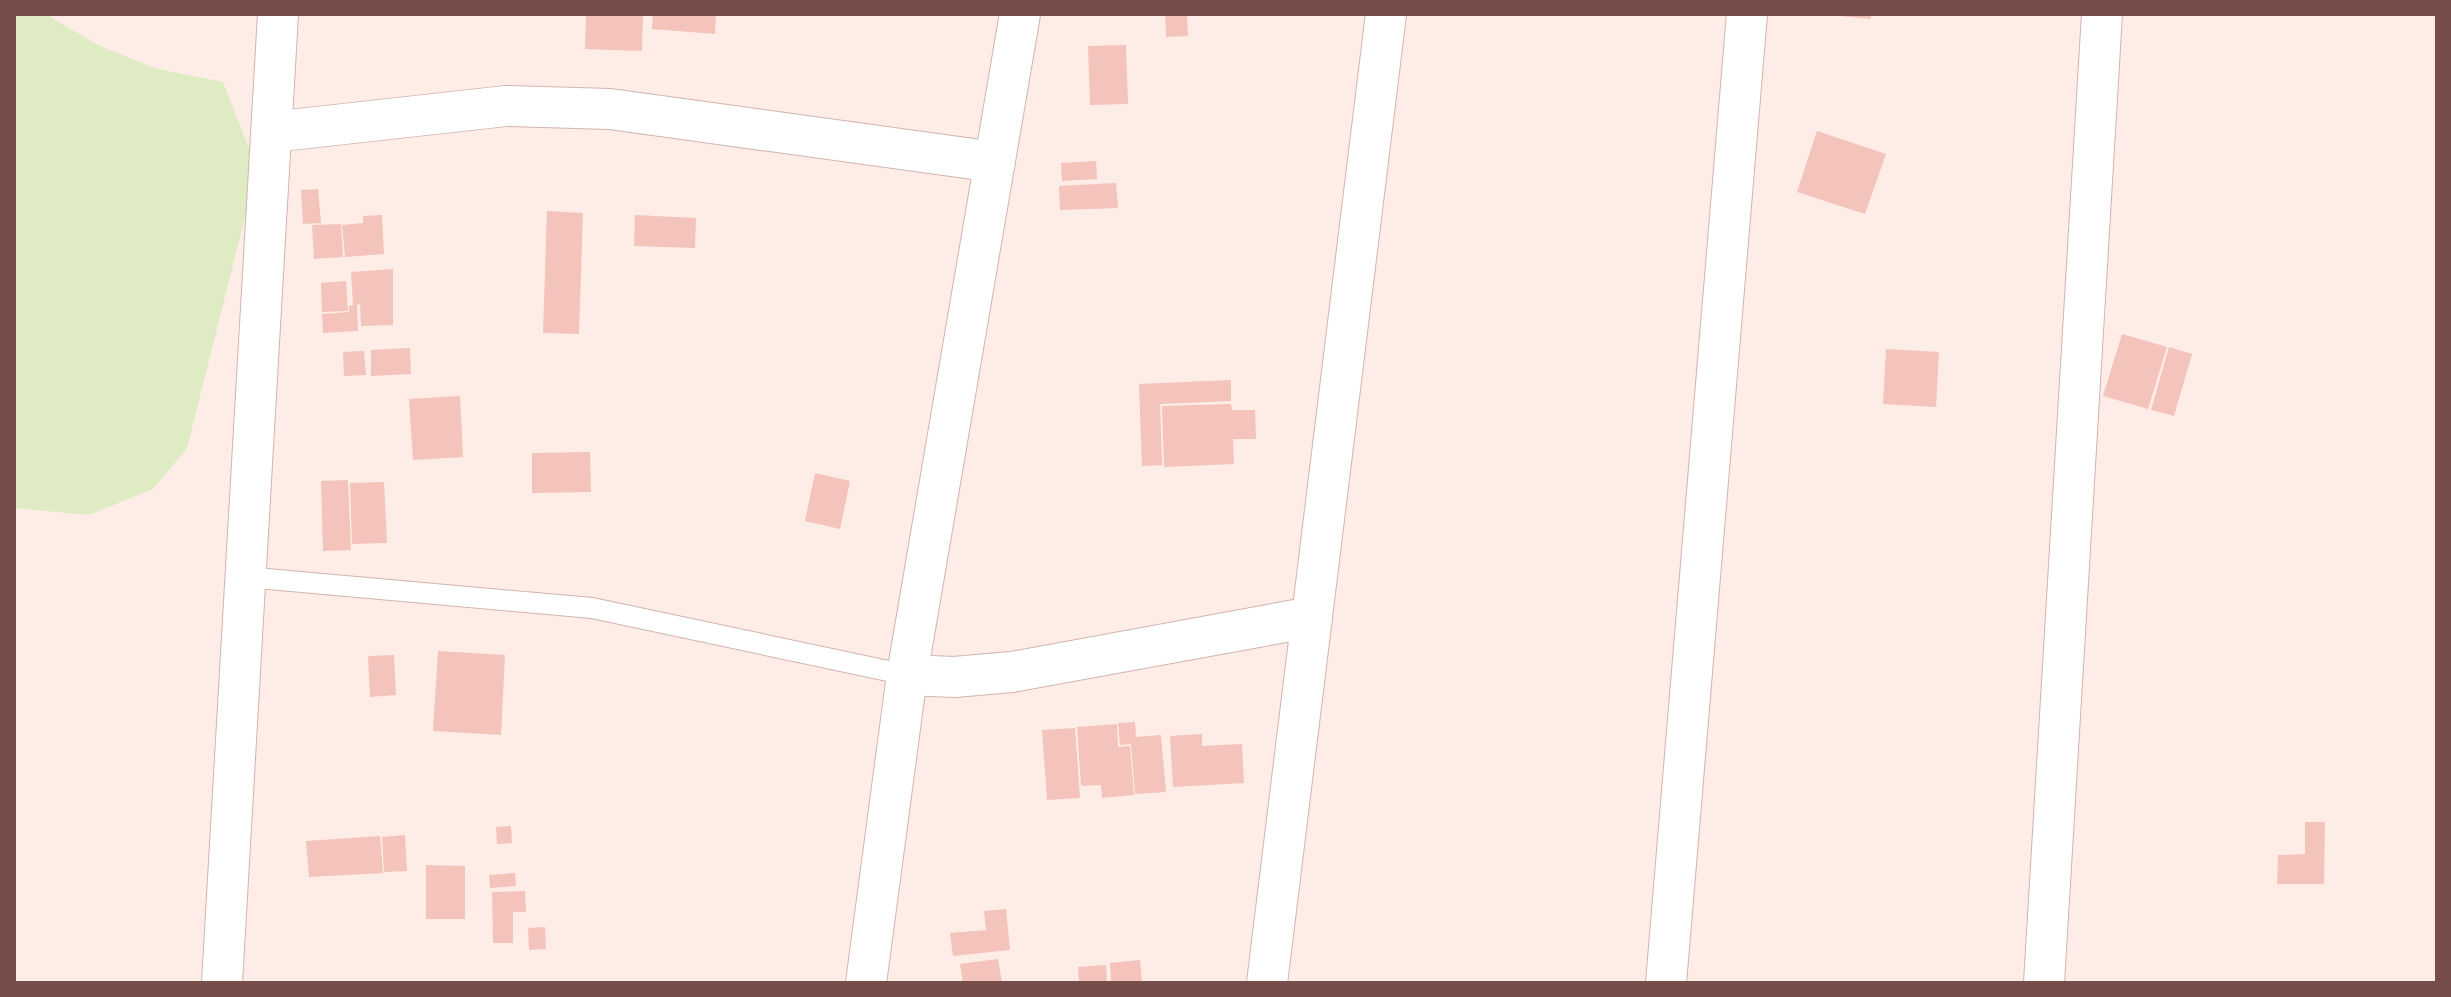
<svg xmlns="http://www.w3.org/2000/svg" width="2451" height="997" viewBox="0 0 2451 997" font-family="Poppins,sans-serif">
  <rect width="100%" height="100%" fill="#fdede6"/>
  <path fill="#deebc3" d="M14,14H45L100,46L157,69L223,82L257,169L187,448L153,489L89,515L14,508Z"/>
  <g fill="#f3c3bc">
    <path d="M586,14H643L642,51L585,49Z"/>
    <path d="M653,14H716L715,34L652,29Z"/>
    <path d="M1165,14H1187L1188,36L1166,37Z"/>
    <path d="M1840,14H1871V19L1840,16Z"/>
    <path d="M1126,45L1128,104L1090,105L1088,46Z"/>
    <path d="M1817,131L1886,154L1865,214L1797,192Z"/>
    <path d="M1096,161L1097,179L1062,181L1061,163Z"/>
    <path d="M1116,183L1118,208L1060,210L1059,186Z"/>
    <path d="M318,189L321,223L303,224L301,190Z"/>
    <path d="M547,211L583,213L579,334L543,333Z"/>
    <path d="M382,215L384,254L345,257L342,225L363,223V216Z"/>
    <path d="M635,215L696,218L695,248L634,246Z"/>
    <path d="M341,224L343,257L314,259L312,225Z"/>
    <path d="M393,269V325L361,326L360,304L357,305L358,331L323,333L322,314L349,312V306L353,305L351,272Z"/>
    <path d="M346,281L348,311L322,312L321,283Z"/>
    <path d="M2122,334L2167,347L2148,409L2103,396Z"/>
    <path d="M2169,347L2192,354L2174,416L2151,410Z"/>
    <path d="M410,348L411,374L371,376V350Z"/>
    <path d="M1886,349L1939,352L1936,407L1883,404Z"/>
    <path d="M364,351L366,375L344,376L343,352Z"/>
    <path d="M1231,380V401L1160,404L1162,465L1142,466L1139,384Z"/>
    <path d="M460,396L463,457L413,460L409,399Z"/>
    <path d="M1231,404L1232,410H1255L1256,439H1233L1234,464L1164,467L1162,406Z"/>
    <path d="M590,452L591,492L532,493V453Z"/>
    <path d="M815,473L850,481L840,529L805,521Z"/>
    <path d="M348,480L351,550L323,551L321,481Z"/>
    <path d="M384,482L387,543L352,544L350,483Z"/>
    <path d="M438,651L505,655L501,735L433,731Z"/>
    <path d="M394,655L396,695L370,697L368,656Z"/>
    <path d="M1135,722L1136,737L1161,735L1166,792L1135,794L1131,744L1120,745L1118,723Z"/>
    <path d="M1117,724L1118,747L1130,746L1134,795L1102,798L1101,785L1081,786L1077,727Z"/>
    <path d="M1075,728L1080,798L1047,800L1042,730Z"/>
    <path d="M1202,734V746L1242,744L1244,783L1173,787L1170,736Z"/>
    <path d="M2305,822H2325L2324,884H2277L2278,855L2305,854Z"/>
    <path d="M511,826L512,843L497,844L496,827Z"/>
    <path d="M405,835L407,871L384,872L382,837Z"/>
    <path d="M380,836L383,873L309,877L306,841Z"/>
    <path d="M426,865L465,866V919H426Z"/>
    <path d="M515,873L516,886L490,888L489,875Z"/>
    <path d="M525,891L526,912H513V943H493L492,892Z"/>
    <path d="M1006,909L1010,950L953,956L950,933L986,930L984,911Z"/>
    <path d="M545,927L546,949L529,950L528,928Z"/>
    <path d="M998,959L1002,983H963L960,964Z"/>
    <path d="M1140,960L1142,983H1111L1110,963Z"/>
    <path d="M1106,965L1107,983H1079L1078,967Z"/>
  </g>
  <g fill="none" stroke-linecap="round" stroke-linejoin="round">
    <defs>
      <path id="lane" d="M245,577L592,608L907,675"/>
      <g id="street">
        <path d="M272,132L506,106L610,109L995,162"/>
        <path d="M907,675L954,677L1012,672L1312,617"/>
        <path d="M222,983L278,14"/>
        <path d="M866,983L907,675L1020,14"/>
        <path d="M1267,983L1386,14"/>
        <path d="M1666,983L1747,14"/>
        <path d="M2044,983L2102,14"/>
      </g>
    </defs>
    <use href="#lane" stroke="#d1b4ae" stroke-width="22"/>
    <use href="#street" stroke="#d1b4ae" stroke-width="42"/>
    <use href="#lane" stroke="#fff" stroke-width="20"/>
    <use href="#street" stroke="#fff" stroke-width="40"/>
  </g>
  <rect width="2451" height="997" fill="none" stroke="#774d4a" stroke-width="32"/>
</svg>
